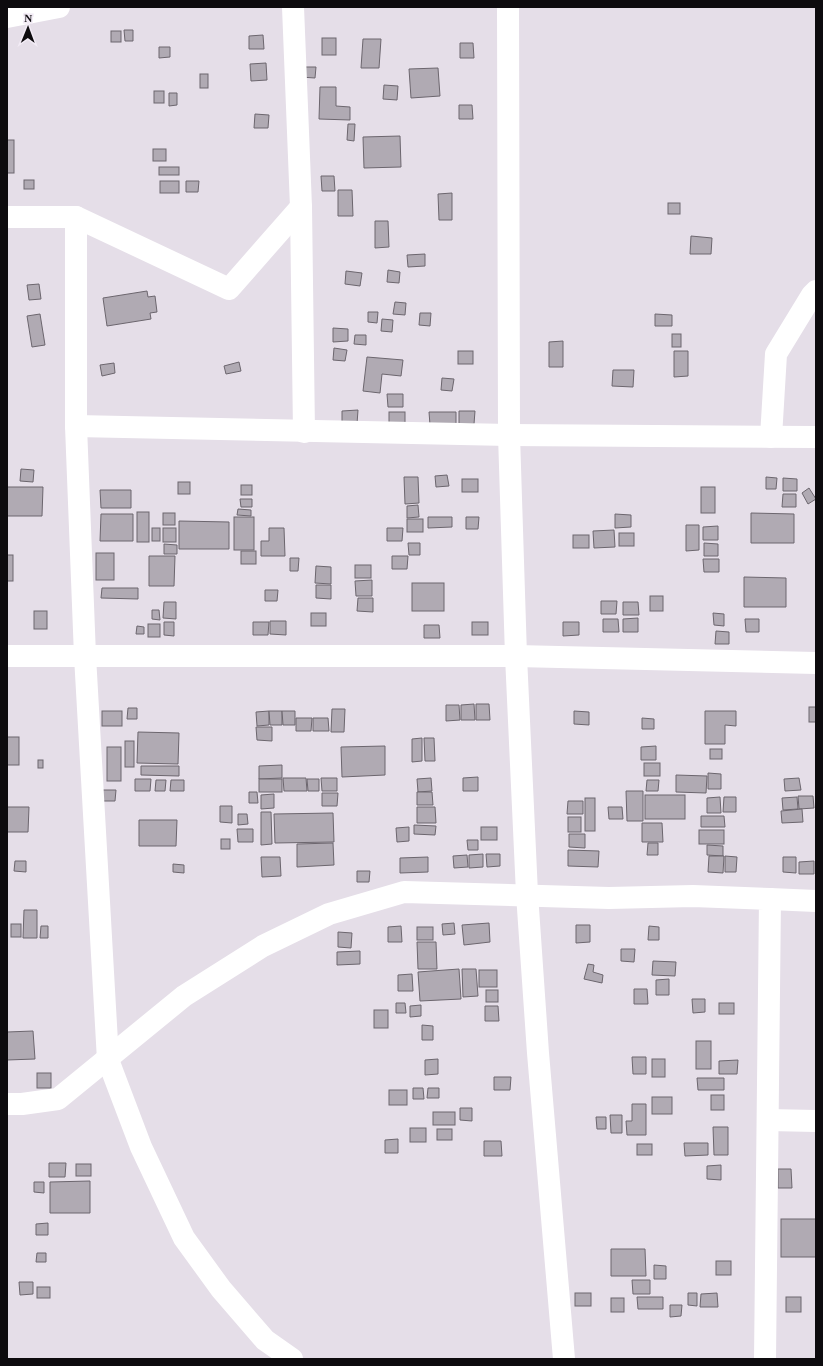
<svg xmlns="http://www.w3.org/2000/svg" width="823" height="1366" viewBox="0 0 823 1366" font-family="Georgia,serif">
  <rect width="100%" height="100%" fill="#e5dee8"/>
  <g fill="#b0aab3" stroke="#6c666e">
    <path d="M124,30H133V41H125Z"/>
    <rect x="111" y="31" width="10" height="11"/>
    <path d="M263,35L264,49H249V36Z"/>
    <rect x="322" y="38" width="14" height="17"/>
    <path d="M363,39H381L379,68H361Z"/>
    <path d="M460,43H473L474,58H460Z"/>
    <path d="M159,47H170V57L159,58Z"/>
    <path d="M266,63L267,80L251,81L250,64Z"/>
    <path d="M301,67H316L315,78L300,77Z"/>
    <path d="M438,68L440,96L411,98L409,69Z"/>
    <rect x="200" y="74" width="8" height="14"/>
    <path d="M384,85L398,86L397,100L383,99Z"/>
    <path d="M320,87H336V106L350,107V120L319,119Z"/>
    <rect x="154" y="91" width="10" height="12"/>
    <path d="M169,93H177V105L169,106Z"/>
    <path d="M459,105H472L473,119H459Z"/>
    <path d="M255,114L269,115L268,128H254Z"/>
    <path d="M348,124H355L354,141L347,140Z"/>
    <path d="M400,136L401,167L364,168L363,137Z"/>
    <rect x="7" y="140" width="7" height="33"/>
    <rect x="153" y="149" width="13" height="12"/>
    <rect x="159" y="167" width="20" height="8"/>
    <path d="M321,176H334L335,191H322Z"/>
    <rect x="24" y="180" width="10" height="9"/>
    <rect x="160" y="181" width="19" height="12"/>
    <path d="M186,181H199L198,192H186Z"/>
    <path d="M338,190H352L353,216H338Z"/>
    <path d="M452,193V220H439L438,194Z"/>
    <rect x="668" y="203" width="12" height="11"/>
    <path d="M375,221H388L389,247L375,248Z"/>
    <path d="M691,236L712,238L711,254H690Z"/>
    <path d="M425,254V266L408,267L407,255Z"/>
    <path d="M388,270L400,272L399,283L387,282Z"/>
    <path d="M346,271L362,273L360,286L345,284Z"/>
    <path d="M39,284L41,299L29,300L27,285Z"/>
    <path d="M147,291L148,297L155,296L157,312L150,313L151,319L107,326L103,298Z"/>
    <path d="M395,302L406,303L405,315L393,314Z"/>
    <path d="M368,312H378L377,323L368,322Z"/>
    <path d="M420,313H431L430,326L419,325Z"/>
    <path d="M40,314L45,345L32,347L27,316Z"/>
    <path d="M655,314L672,315V326H655Z"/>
    <path d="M382,319L393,320L392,332L381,331Z"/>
    <path d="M333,328L348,329V341L333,342Z"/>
    <rect x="672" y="334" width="9" height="13"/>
    <path d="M355,335H366V345L354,344Z"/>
    <path d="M563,341V367H549V342Z"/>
    <path d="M334,348L347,350L345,361L333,360Z"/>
    <rect x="458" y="351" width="15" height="13"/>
    <path d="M674,351H688V376L674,377Z"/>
    <path d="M367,357L403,360L401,376L382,374L380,393L363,391Z"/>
    <path d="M239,362L241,371L226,374L224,366Z"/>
    <path d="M114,363L115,373L102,376L100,365Z"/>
    <path d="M613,370H634L633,387L612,386Z"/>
    <path d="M442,378L454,379L452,391L441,390Z"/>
    <path d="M387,394H403V407H388Z"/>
    <path d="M358,410L357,424H342V411Z"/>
    <path d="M459,411H475L474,424H459Z"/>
    <rect x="389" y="412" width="16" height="13"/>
    <path d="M429,412H456V425H430Z"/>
    <path d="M21,469L34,470L33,482L20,481Z"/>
    <path d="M447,475L449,486L436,487L435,476Z"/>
    <path d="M404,477H418L419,503L405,504Z"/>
    <path d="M766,477L777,478L776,489H766Z"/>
    <path d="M783,478L797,479V491H783Z"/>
    <rect x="462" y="479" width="16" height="13"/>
    <rect x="178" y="482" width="12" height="12"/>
    <rect x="241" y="485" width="11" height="10"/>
    <path d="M7,487H43L42,516H7Z"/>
    <rect x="701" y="487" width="14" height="26"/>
    <path d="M809,488L816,499L808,504L802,493Z"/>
    <path d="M100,490H131V508H101Z"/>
    <path d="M783,494H796V507H782Z"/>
    <path d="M240,499H252V507H241Z"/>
    <path d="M418,505L419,517L407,518V506Z"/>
    <path d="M238,509L251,510V516L237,515Z"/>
    <rect x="137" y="512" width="12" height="30"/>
    <rect x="163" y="513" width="12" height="12"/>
    <path d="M751,513L794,514V543H751Z"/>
    <path d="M101,514H133V541H100Z"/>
    <path d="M615,514L631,515V527L615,528Z"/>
    <rect x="234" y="517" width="20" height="33"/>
    <path d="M428,517H452V527L428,528Z"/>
    <path d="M466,517H479L478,529H466Z"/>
    <rect x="407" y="519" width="16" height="13"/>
    <path d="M179,521L229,522V549H179Z"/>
    <path d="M686,525H699V550L686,551Z"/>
    <path d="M718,526V540H703V527Z"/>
    <rect x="152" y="528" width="8" height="13"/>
    <rect x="163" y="528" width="13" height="14"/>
    <path d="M269,528H284L285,556H261V541H269Z"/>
    <path d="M387,528H403L402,541H387Z"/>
    <path d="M614,530L615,547L594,548L593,531Z"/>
    <rect x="619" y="533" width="15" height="13"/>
    <rect x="573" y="535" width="16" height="13"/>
    <path d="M408,543H420V555H409Z"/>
    <path d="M704,543L718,544V556H704Z"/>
    <path d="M164,544L177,545V554H164Z"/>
    <rect x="241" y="551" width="15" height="13"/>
    <rect x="96" y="553" width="18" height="27"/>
    <rect x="7" y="555" width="6" height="26"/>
    <path d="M149,556H175L174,586H149Z"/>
    <path d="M392,556H408L407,569H392Z"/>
    <path d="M290,558H299L298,571H290Z"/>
    <path d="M703,559H719V572H704Z"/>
    <rect x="355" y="565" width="16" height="13"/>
    <path d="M316,566L331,567V584L315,583Z"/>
    <path d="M744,577L786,578V607H744Z"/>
    <path d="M372,580V596H356L355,581Z"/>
    <rect x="412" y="583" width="32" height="28"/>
    <path d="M316,585H331V599L316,598Z"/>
    <path d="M102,588H138V599L101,598Z"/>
    <path d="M265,590H278L277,601H265Z"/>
    <rect x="650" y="596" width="13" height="15"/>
    <path d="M358,598H373V612L357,611Z"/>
    <path d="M601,601H617L616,614H601Z"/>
    <path d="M164,602H176V619L163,618Z"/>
    <path d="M623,602H638L639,615H623Z"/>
    <path d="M152,610H159L160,620L152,619Z"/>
    <rect x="34" y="611" width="13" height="18"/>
    <rect x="311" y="613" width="15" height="13"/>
    <path d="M713,613L724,614V626L714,625Z"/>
    <path d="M638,618V632H623V619Z"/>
    <path d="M603,619H618L619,632H603Z"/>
    <path d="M745,619H759V632H746Z"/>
    <path d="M270,621H286V635L270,634Z"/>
    <path d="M164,622H174V636L164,635Z"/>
    <path d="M253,622H269L268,635H253Z"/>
    <rect x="472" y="622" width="16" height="13"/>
    <path d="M563,622H579V635L563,636Z"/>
    <rect x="148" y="624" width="12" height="13"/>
    <path d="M424,625H439L440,638H424Z"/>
    <path d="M137,626L144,627V634H136Z"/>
    <path d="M716,631L729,632V644H715Z"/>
    <path d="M474,704L475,720H461V705Z"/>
    <path d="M476,704H489L490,720H476Z"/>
    <path d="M446,705H459L460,720L446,721Z"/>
    <rect x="809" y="707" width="7" height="15"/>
    <path d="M128,708H137V719H127Z"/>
    <path d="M332,709H345L344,732H331Z"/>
    <rect x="102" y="711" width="20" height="15"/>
    <path d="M269,711V725L257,726L256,712Z"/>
    <path d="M269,711H282V725H270Z"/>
    <path d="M282,711H295V725H283Z"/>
    <path d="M574,711L589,712V725L574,724Z"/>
    <path d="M705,711H736V726L725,725V744H705Z"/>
    <path d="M296,718H312L311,731H296Z"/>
    <path d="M313,718H328L329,731H313Z"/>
    <path d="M642,718L654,719V729H642Z"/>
    <path d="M256,727H272V741L257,740Z"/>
    <path d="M138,732L179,733L178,764L137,763Z"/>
    <rect x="7" y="737" width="12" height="28"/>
    <path d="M422,738V761L412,762V739Z"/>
    <path d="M424,738H434L435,761H425Z"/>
    <rect x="125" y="741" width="9" height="26"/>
    <path d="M385,746V775L342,777L341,747Z"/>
    <path d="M656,746V760H641V747Z"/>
    <rect x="107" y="747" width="14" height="34"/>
    <rect x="710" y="749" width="12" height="10"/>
    <rect x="38" y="760" width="5" height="8"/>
    <rect x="644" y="763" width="16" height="13"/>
    <path d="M282,765V778L259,779V766Z"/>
    <path d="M141,766H179V776L141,775Z"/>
    <path d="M708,773L721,774V789H708Z"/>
    <path d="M676,775L707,776L706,793L676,792Z"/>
    <path d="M478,777V791H463V778Z"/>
    <path d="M283,778H306L307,791H284Z"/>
    <path d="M321,778H337V791H322Z"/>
    <path d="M431,778L432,791L418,792L417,779Z"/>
    <path d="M799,778L801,790L785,791L784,779Z"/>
    <path d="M135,779H151L150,791H135Z"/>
    <rect x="259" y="779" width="23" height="13"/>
    <path d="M307,779H319V791H308Z"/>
    <path d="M156,780H166L165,791H155Z"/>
    <path d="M171,780H184V791H170Z"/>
    <path d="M647,780H659L658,791H646Z"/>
    <path d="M99,790H116L115,801H99Z"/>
    <path d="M626,791H643V821H627Z"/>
    <path d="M249,792H257L258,803H249Z"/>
    <path d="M417,792H432L433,805H417Z"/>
    <path d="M322,793H338L337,806H322Z"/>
    <path d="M274,794V808L261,809V795Z"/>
    <rect x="645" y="795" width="40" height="24"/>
    <path d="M798,796H813L814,808L799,809Z"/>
    <path d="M720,797L721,813H707V798Z"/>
    <path d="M724,797H736V812H723Z"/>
    <path d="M797,797L798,809L783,810L782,798Z"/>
    <rect x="585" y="798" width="10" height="33"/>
    <path d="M568,801H583V814H567Z"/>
    <path d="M220,806H232V823L220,822Z"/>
    <path d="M7,807H29L28,832H7Z"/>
    <path d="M417,807H435L436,823H417Z"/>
    <path d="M608,807H622L623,819H609Z"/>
    <path d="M802,809L803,822L782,823L781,811Z"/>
    <path d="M261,812H271L272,844L261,845Z"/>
    <path d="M333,813L334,842L275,843L274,814Z"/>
    <path d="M238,814H247L248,824L238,825Z"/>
    <path d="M701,816H724L725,827H701Z"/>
    <rect x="568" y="817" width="13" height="15"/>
    <path d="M139,820H177L176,846H139Z"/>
    <path d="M642,823H662L663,842H642Z"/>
    <path d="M414,825L436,826L435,835L414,834Z"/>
    <path d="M409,827V841L397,842L396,828Z"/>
    <rect x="481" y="827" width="16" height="13"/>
    <path d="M237,829H253V842H238Z"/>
    <rect x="699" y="830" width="25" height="14"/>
    <path d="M569,834H585V848L569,847Z"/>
    <rect x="221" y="839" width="9" height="10"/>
    <path d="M467,840H478V850H468Z"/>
    <path d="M333,843L334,865L297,867V844Z"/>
    <path d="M648,843H658V855H647Z"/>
    <path d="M707,845L723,846V856L707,855Z"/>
    <path d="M568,850L599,851L598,867L568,866Z"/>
    <path d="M483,854V867L469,868V855Z"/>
    <path d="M486,854H500V866L487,867Z"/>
    <path d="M467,855L468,867L454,868L453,856Z"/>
    <path d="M709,856H724L723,873L708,872Z"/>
    <path d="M725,856L737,857L736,872H725Z"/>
    <path d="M261,857H280L281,876L262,877Z"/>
    <path d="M428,857V872L400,873V858Z"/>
    <path d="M783,857H796V873L783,872Z"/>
    <path d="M15,861H26V872L14,871Z"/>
    <path d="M814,861V874H799V862Z"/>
    <path d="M173,864L184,865V873L173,872Z"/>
    <path d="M357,871H370L369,882H357Z"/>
    <path d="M24,910H37V938H23Z"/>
    <path d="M454,923L455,934L443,935L442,924Z"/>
    <path d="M489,923L490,942L464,945L462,925Z"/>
    <rect x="11" y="924" width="10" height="13"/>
    <path d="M576,925H590V942L576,943Z"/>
    <path d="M41,926H48V938H40Z"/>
    <path d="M401,926L402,942H388V927Z"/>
    <path d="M649,926L659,927V940H648Z"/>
    <rect x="417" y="927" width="16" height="13"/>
    <path d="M338,932L352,933L351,948L338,947Z"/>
    <path d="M417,942H436L437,969H418Z"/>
    <path d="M621,949H635L634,962L621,961Z"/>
    <path d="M360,951V964L337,965V952Z"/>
    <path d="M653,961L676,962L675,976L652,975Z"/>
    <path d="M588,964L594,965L593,972L603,975L602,983L584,979Z"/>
    <path d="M459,969L461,999L420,1001L418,972Z"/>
    <path d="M462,969H476L478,996L463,997Z"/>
    <rect x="479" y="970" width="18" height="17"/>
    <path d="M412,974L413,991H398V975Z"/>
    <path d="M669,979V995H656V980Z"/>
    <path d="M634,989H647L648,1004H634Z"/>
    <rect x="486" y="990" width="12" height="12"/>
    <path d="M692,999H705V1012L693,1013Z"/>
    <path d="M396,1003H405L406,1013H396Z"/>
    <rect x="719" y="1003" width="15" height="11"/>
    <path d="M421,1005V1016L410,1017V1006Z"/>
    <path d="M485,1006H498L499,1021H485Z"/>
    <rect x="374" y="1010" width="14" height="18"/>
    <path d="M422,1025L433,1026V1040H422Z"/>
    <path d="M33,1031L35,1059L7,1060V1032Z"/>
    <rect x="696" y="1041" width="15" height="28"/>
    <path d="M632,1057H646V1074H633Z"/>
    <path d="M438,1059V1074L425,1075V1060Z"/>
    <rect x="652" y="1059" width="13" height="18"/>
    <path d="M738,1060L737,1074H719V1061Z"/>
    <rect x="37" y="1073" width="14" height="15"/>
    <path d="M494,1077H511L510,1090H494Z"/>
    <path d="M697,1078H724V1090H698Z"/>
    <path d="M413,1088H423L424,1099H413Z"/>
    <path d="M428,1088H439V1098H427Z"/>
    <rect x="389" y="1090" width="18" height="15"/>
    <rect x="711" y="1095" width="13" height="15"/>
    <rect x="652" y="1097" width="20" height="17"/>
    <path d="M632,1104H646V1135H627L626,1121H632Z"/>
    <path d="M460,1108H472V1121L460,1120Z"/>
    <rect x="433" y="1112" width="22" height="13"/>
    <path d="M610,1115H622V1133H611Z"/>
    <path d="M596,1117H606V1129H597Z"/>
    <path d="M713,1127H728V1155H714Z"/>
    <rect x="410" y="1128" width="16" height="14"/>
    <rect x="437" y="1129" width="15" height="11"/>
    <path d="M398,1139V1153H385V1140Z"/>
    <path d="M484,1141H501L502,1156H484Z"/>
    <path d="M684,1143H708V1155L685,1156Z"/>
    <rect x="637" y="1144" width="15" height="11"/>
    <path d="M49,1163H66L65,1177H49Z"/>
    <rect x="76" y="1164" width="15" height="12"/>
    <path d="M721,1165V1180L707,1179V1166Z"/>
    <path d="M778,1169H791L792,1188H778Z"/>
    <path d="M90,1181V1213H50V1182Z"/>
    <path d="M34,1182H44V1193L34,1192Z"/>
    <rect x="781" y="1219" width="35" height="38"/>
    <path d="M48,1223V1235H36V1224Z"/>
    <path d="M611,1249H645L646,1276H611Z"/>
    <path d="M37,1253H46V1262H36Z"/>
    <rect x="716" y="1261" width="15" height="14"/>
    <path d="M654,1265L666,1266V1279H654Z"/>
    <path d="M632,1280H650V1294H633Z"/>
    <path d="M19,1282H33V1294L20,1295Z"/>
    <rect x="37" y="1287" width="13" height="11"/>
    <rect x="575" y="1293" width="16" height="13"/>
    <path d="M688,1293H697V1306L688,1305Z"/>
    <path d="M717,1293L718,1307H700L701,1294Z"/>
    <path d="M637,1297H663V1309H638Z"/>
    <rect x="786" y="1297" width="15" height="15"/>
    <rect x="611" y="1298" width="13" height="14"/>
    <path d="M670,1305H682L681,1316L670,1317Z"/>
  </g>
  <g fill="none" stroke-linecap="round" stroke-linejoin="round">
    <g stroke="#fff" stroke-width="22">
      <path d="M293,7L301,207L304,432"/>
      <path d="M508,7L509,435L516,656L527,894L538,1053L564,1359"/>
      <path d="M7,17L59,7"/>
      <path d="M7,217H76L229,289L301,207"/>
      <path d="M76,426V217"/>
      <path d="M771,437L776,354L812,295L816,291"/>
      <path d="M7,656H516L816,663"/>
      <path d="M770,899L816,901"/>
      <path d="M7,1104H22L58,1099L184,996L263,946L329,914L404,892L609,898L693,896L770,899L765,1359"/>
      <path d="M768,1120L816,1121"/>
      <path d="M292,1359L265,1340L221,1289L184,1238L141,1147L108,1060L85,656L76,426L509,435L816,437"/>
    </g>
  </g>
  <rect width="823" height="1366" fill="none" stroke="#0d0b0e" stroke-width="16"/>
  <g transform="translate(28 28) rotate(1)" stroke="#f2ebf5" stroke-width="3" paint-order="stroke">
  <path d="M0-3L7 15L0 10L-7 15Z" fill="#0d0b0e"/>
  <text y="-6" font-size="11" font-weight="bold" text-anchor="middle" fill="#0d0b0e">N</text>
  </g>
</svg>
